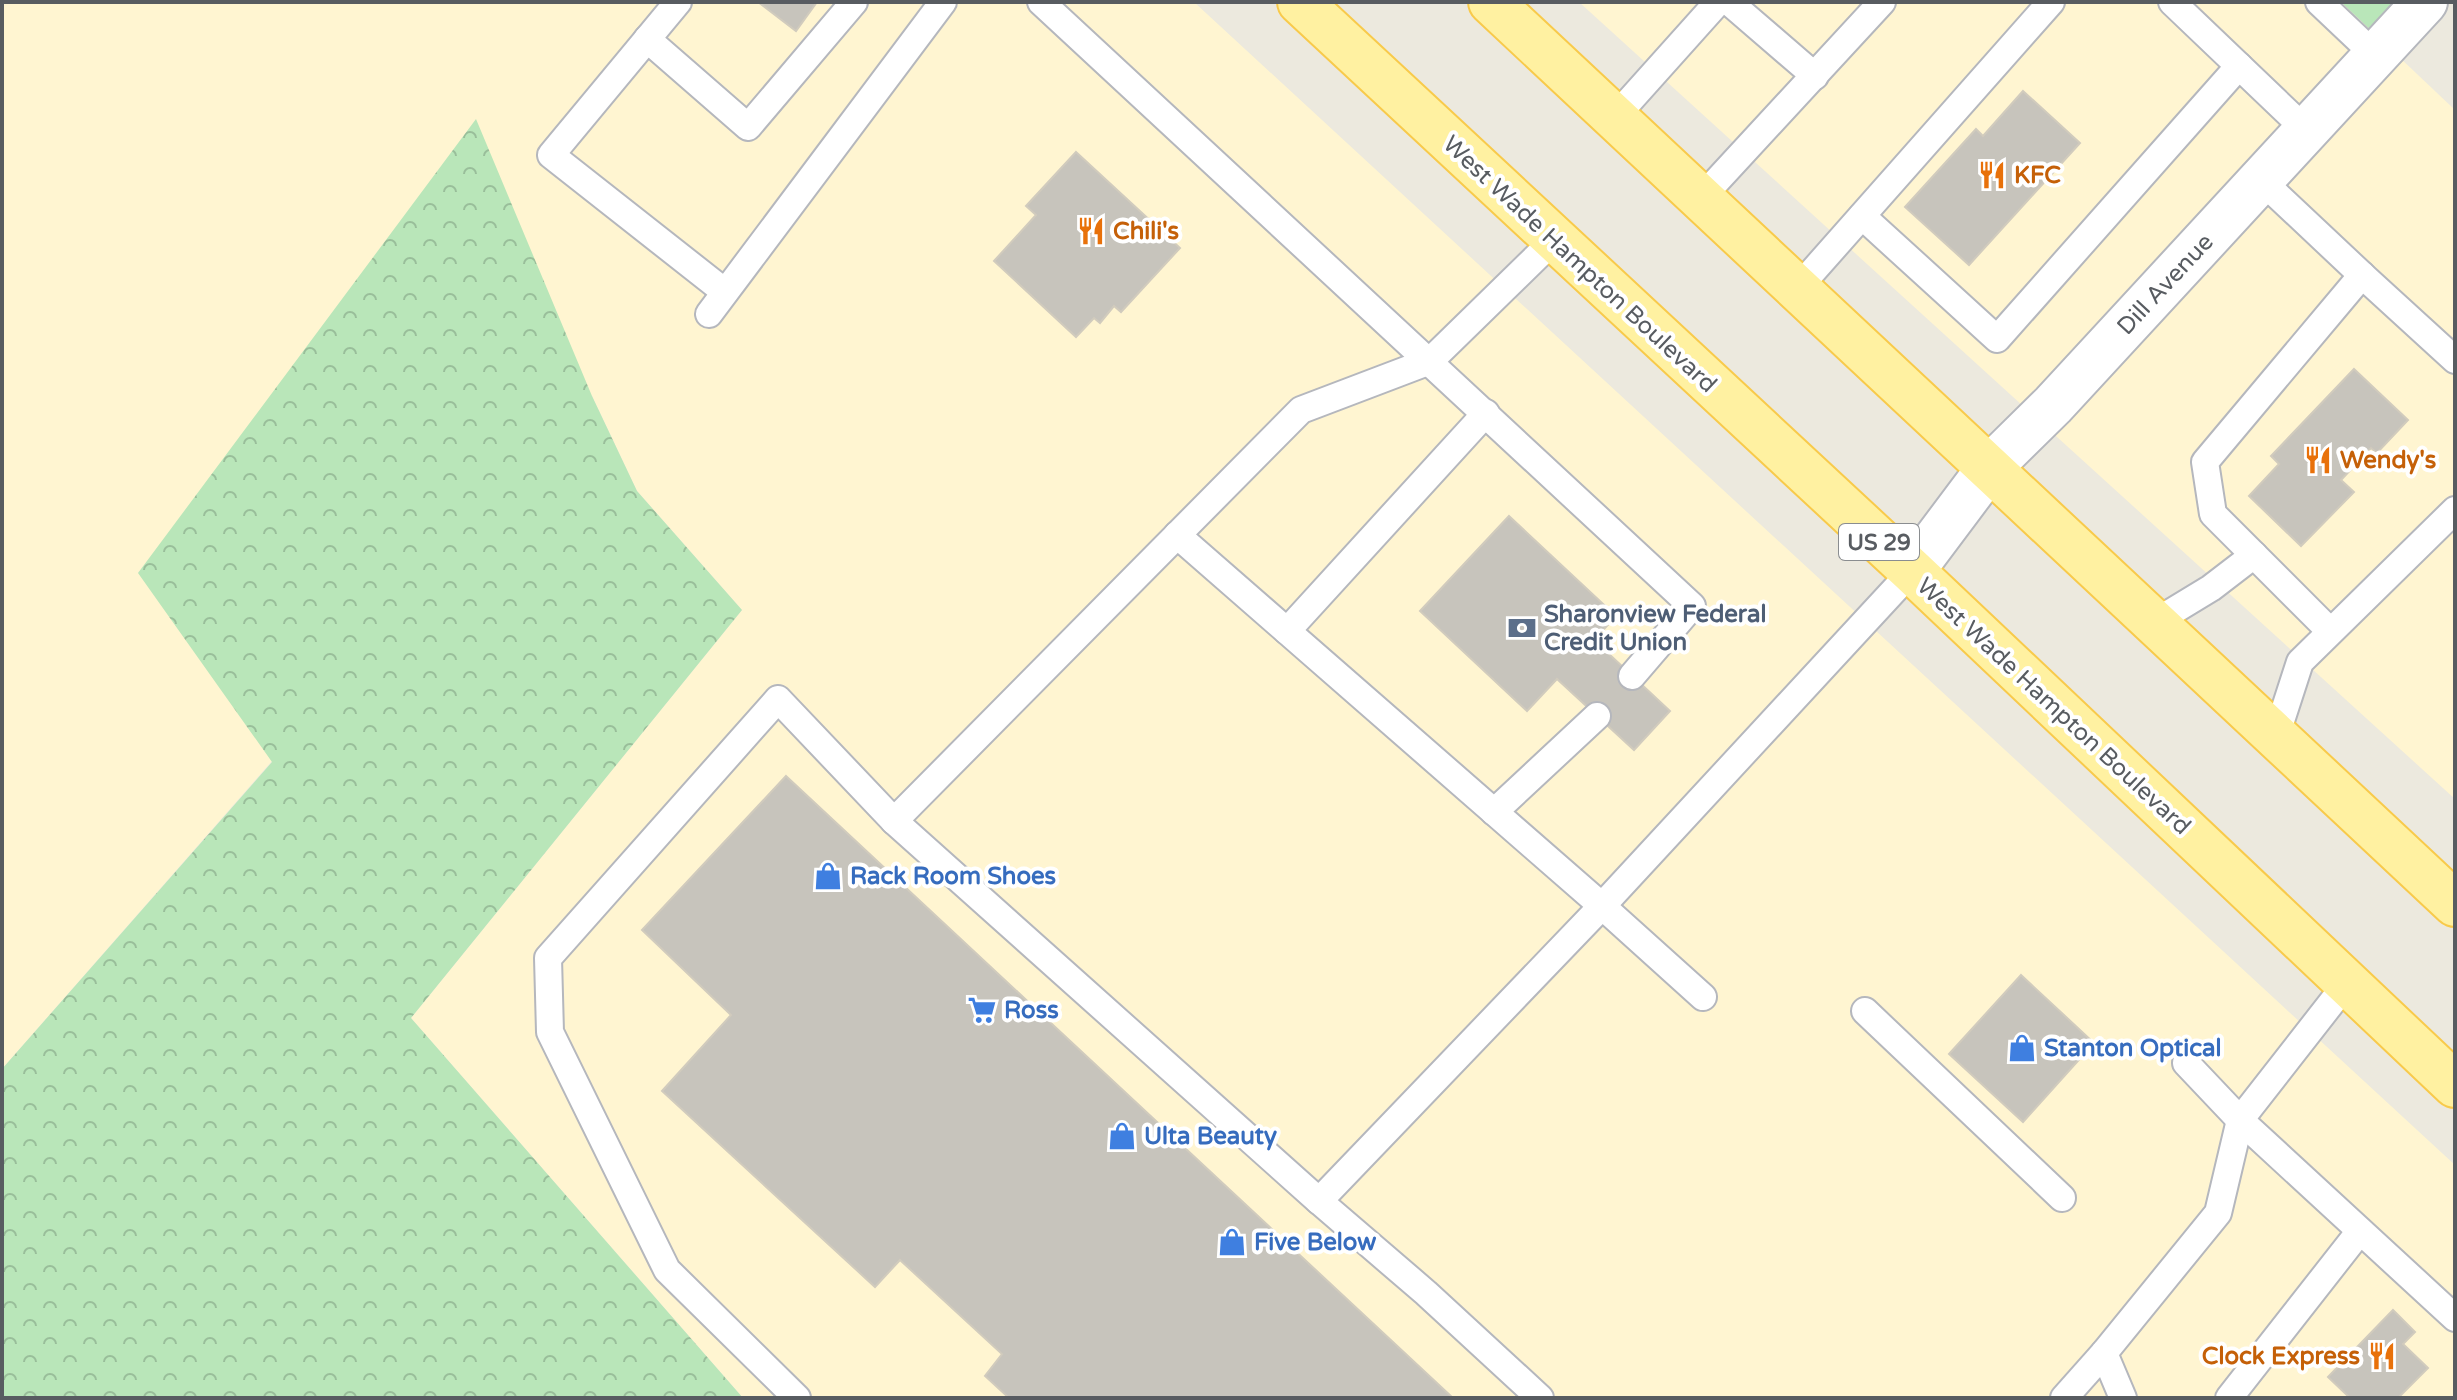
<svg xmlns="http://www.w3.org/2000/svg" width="2457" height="1400" viewBox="0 0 2457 1400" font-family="'Varela Round',sans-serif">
  <defs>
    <pattern id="forest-crowns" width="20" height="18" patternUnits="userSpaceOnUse" patternTransform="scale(2)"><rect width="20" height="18" fill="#b9e6b9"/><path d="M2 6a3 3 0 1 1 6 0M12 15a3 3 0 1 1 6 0" fill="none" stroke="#99be9a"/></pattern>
  </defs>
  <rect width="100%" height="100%" fill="#ece9de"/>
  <g fill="#fff5d1">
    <path d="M2,2H1194L2455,1165V1398H743L411,1018L742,610L637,491L592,396L138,572L272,761L2,1069Z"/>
    <path d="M1579,2H2341L2455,110V799Z"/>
  </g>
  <path fill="#b9e6b9" d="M2341,2H2447L2396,54Z"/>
  <path fill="url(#forest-crowns)" d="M476,119L592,396L637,491L742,610L411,1018L743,1398H2V1069L272,762L138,573Z"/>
  <g fill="#c7c4bc" stroke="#d1cbbd" stroke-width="2">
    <path d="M758,2H817L796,31Z"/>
    <path d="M2023,91L2080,143L1969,265L1905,207L1976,129L1983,136Z"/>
    <path d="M1076,152L1180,248L1121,312L1114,306L1100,323L1094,318L1076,337L994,261L1036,215L1026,206Z"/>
    <path d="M2354,369L2408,420L2377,453L2371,448L2341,480L2354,492L2301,546L2249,496L2279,464L2271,456Z"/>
    <path d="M1509,516L1616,616L1594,640L1670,711L1634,750L1557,679L1527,711L1420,611Z"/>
    <path d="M786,776L1453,1398H1009L985,1376L1002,1354L900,1260L875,1287L662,1091L731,1015L642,930Z"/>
    <path d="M2021,975L2094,1043L2023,1122L1949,1054Z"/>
    <path d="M2393,1310L2415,1332L2403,1344L2428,1368L2398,1398H2350L2328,1377Z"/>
  </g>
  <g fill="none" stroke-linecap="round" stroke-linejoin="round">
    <defs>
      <g id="lane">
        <path d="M678,2L551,155L725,292"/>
        <path d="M1041,2L1692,606L1632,676"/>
        <path d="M1729,2L1815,76"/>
        <path d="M2172,2L2306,130"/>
        <path d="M2319,2L2375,55"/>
        <path d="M647,39L748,127L854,2"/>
        <path d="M1615,117L1718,2"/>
        <path d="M2261,180L2362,275"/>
        <path d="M1701,198L1882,2"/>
        <path d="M1862,216L1997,339L2239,66"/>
        <path d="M1798,288L2051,2"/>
        <path d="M709,314L943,2"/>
        <path d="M1177,535L1602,906L1703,997"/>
        <path d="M2155,622L2211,588L2254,555"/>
        <path d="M1287,631L1486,413"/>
        <path d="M2330,631L2213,514L2205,462L2362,275L2455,360"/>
        <path d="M2276,736L2300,662L2455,510"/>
        <path d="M1494,812L1597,716"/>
        <path d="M1865,1011L2062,1198"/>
        <path d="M2186,1063L2240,1120L2455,1318"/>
        <path d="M1319,1201L894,821L1301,410L1430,361L1554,240"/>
        <path d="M797,1398L667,1270L550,1032L548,958L778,699L894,821"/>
        <path d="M1540,1398L1426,1293L1319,1201L1602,906L1912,571"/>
        <path d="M2064,1398L2104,1353"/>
        <path d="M2123,1398L2104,1353L2218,1213L2240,1120L2347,983"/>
        <path d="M2229,1398L2360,1231"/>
      </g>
      <path id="street" d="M1912,571L1990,467L2053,405L2425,2"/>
      <g id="primary">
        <path d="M1300,2L1912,571L2455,1085"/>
        <path d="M1491,2L2455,904"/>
      </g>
    </defs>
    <use href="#lane" stroke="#b5b7bd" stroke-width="30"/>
    <use href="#street" stroke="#b5b7bd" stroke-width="48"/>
    <use href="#primary" stroke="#f8ca4b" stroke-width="48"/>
    <use href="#lane" stroke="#fff" stroke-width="26"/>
    <use href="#street" stroke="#fff" stroke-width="44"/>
    <use href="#primary" stroke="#fff1a1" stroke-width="44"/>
  </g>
  <defs>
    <symbol id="restaurant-bare" viewBox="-9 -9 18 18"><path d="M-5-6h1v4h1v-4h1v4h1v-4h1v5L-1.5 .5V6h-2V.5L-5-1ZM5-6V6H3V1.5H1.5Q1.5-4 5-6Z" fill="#e8710a" stroke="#fff" stroke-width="2.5" paint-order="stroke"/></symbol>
    <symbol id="bank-bare" viewBox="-9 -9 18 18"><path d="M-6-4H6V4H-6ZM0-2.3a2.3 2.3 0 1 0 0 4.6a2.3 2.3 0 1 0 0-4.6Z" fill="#5c6f8a" stroke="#fff" stroke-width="2.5" paint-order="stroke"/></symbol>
    <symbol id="shop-bare" viewBox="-9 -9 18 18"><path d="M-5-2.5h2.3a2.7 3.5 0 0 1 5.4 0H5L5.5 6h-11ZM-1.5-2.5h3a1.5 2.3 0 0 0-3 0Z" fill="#3f7fe0" stroke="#fff" stroke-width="2.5" paint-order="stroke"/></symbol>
    <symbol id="supermarket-bare" viewBox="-9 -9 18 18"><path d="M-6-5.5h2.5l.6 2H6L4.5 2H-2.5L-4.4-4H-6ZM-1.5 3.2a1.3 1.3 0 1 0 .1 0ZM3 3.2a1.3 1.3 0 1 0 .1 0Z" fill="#3f7fe0" stroke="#fff" stroke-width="2.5" paint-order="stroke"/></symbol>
  </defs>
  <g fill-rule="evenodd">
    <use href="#restaurant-bare" x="1972" y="155" width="40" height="40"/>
    <use href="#restaurant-bare" x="1071" y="211" width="40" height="40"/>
    <use href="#restaurant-bare" x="2298" y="440" width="40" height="40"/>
    <use href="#bank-bare" x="1502" y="608" width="40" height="40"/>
    <use href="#shop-bare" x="808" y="856" width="40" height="40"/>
    <use href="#supermarket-bare" x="962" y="990" width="40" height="40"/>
    <use href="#shop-bare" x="2002" y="1028" width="40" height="40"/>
    <use href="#shop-bare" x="1102" y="1116" width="40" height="40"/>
    <use href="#shop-bare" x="1212" y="1222" width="40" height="40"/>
    <use href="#restaurant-bare" x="2362" y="1336" width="40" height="40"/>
  </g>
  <g text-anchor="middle" stroke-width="8" stroke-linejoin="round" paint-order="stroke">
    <rect fill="#fff" stroke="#8a8d90" stroke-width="2" x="1839" y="524" width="80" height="36" rx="6"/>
    <g font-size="22" font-weight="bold" fill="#585c61">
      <text x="1879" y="550">US 29</text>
    </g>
    <g font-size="24" font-weight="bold" fill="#c56008" stroke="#fff" text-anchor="start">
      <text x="2014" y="183">KFC</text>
      <text x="1113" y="239">Chili's</text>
      <text x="2340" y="468">Wendy's</text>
      <text x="2360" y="1364" text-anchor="end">Clock Express</text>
    </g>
    <g font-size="24" fill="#585c61" stroke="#fff">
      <text transform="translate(1580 264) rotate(43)" y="8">West Wade Hampton Boulevard</text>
      <text transform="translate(2165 284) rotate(-47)" y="8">Dill Avenue</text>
      <text transform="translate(2054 706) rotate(43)" y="8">West Wade Hampton Boulevard</text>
    </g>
    <g font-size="24" font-weight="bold" fill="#4e5e75" stroke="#fff" text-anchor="start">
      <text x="1544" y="622">Sharonview Federal<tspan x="1544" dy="28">Credit Union</tspan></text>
    </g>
    <g font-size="24" font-weight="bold" fill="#366cbe" stroke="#fff" text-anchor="start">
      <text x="850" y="884">Rack Room Shoes</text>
      <text x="1004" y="1018">Ross</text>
      <text x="2044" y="1056">Stanton Optical</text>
      <text x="1144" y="1144">Ulta Beauty</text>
      <text x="1254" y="1250">Five Below</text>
    </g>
  </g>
  <rect width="2457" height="1400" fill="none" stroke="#585c61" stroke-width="8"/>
</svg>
